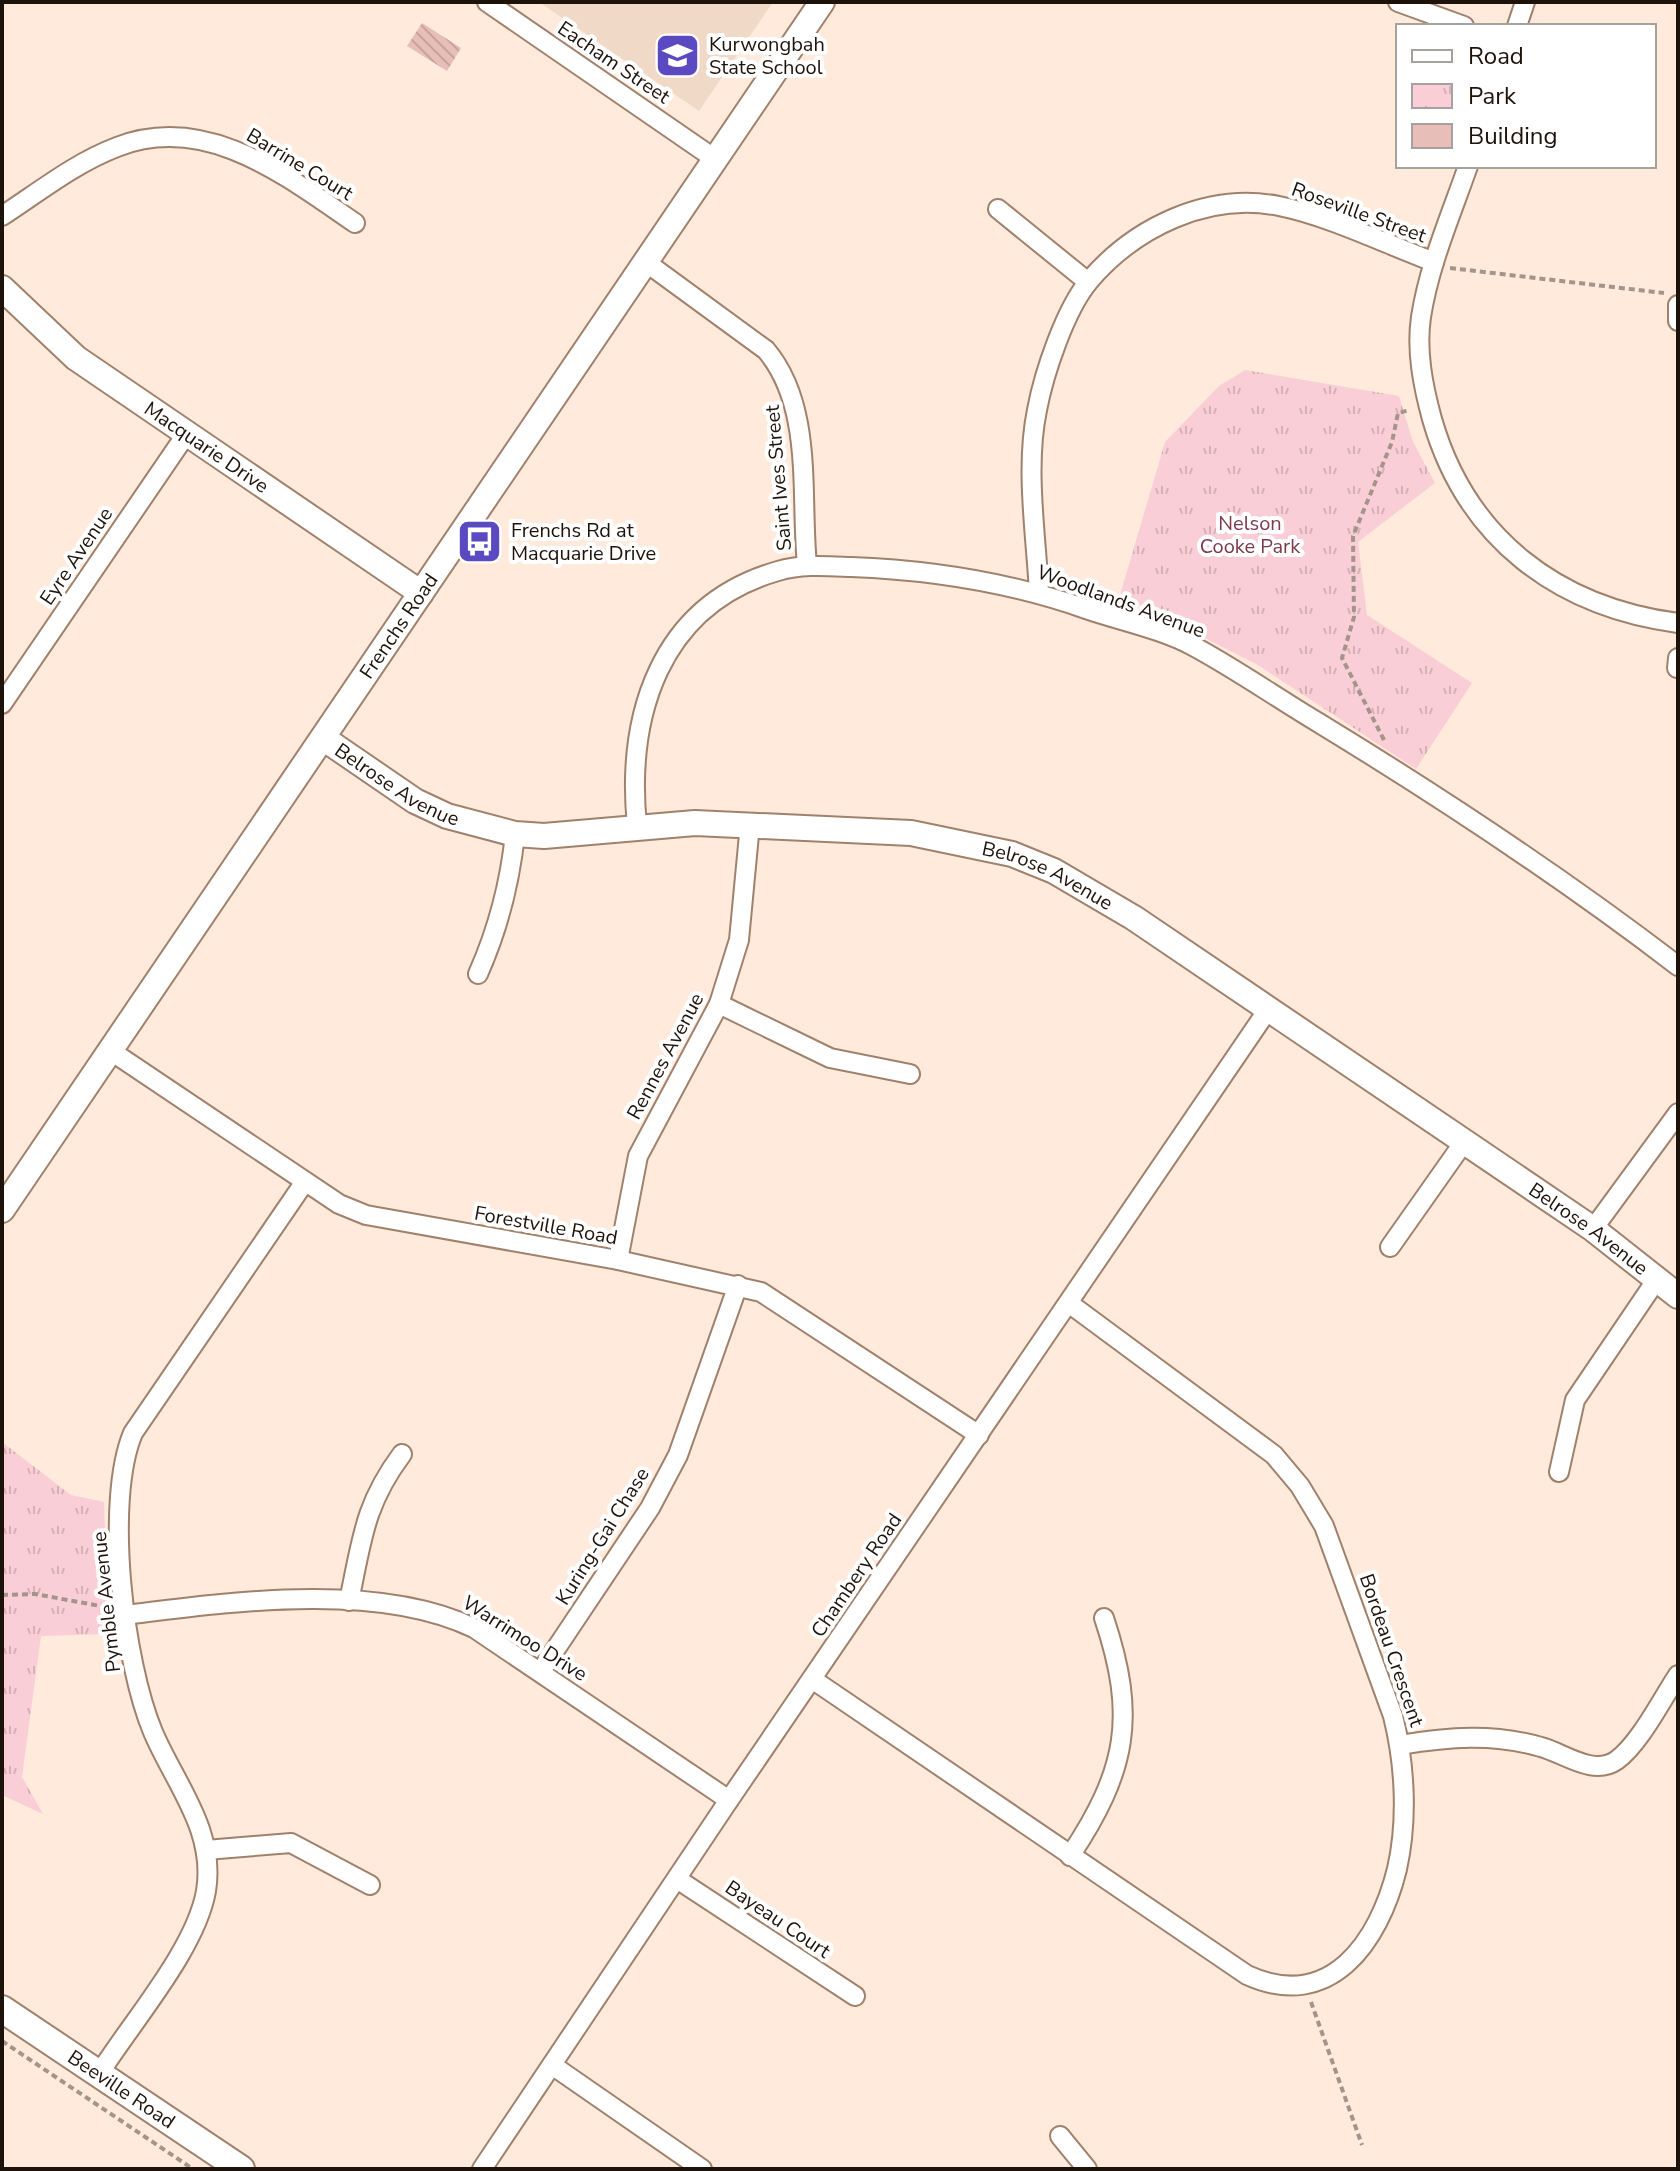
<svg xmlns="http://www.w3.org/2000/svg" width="1680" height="2171" viewBox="0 0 1680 2171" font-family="'Nunito Sans',sans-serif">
  <defs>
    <pattern id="park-tufts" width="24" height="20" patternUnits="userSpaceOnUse" patternTransform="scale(2)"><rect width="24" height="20" fill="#faced7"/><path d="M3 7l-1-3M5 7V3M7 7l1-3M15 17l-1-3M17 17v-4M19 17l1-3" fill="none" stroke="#d6b0b7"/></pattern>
    <pattern id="building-back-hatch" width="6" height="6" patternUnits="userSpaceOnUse" patternTransform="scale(2)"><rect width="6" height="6" fill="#e8bfb8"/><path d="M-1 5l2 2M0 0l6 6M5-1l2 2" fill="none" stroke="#c7a39d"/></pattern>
  </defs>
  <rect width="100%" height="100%" fill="#ffeadc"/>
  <path fill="#f1d9c8" d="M539,2H773L699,111Z"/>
  <g fill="url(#park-tufts)">
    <path d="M1245,370L1399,396L1413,442L1435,483L1358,542L1367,615L1472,683L1416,769L1258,665L1120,595L1165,442L1219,386Z"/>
    <path d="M2,1442L71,1495L104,1502L108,1634L41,1636L22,1777L43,1814L2,1795Z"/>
  </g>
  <path fill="url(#building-back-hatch)" d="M422,23L461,48L447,71L407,46Z"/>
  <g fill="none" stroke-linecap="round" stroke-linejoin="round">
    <defs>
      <g id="minor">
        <path d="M487,2L715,159"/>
        <path d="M1398,2L1464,26"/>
        <path d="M1517,26L1525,2"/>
        <path d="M1468,166C1451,215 1429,265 1421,317C1416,351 1423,386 1432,419C1466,538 1557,607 1678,623"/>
        <path d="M998,209L1088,282"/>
        <path d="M2,216C39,192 75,163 117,147C206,112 286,176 355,223"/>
        <path d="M647,263L766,350C814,407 800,495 807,565"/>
        <path d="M1678,305V321"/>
        <path d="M1039,593C1036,534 1025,468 1037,410C1044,373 1065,310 1089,281C1135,227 1208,192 1279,206C1332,217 1383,243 1434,262"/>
        <path d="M1677,668L1678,658"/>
        <path d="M2,704L187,433"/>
        <path d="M637,826C626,716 659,605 778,571C802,564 826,566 851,567C932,570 1009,582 1086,609C1121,621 1161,629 1193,646C1236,669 1277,698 1319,723C1442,798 1563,878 1678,966"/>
        <path d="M478,974C498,929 510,883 515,834"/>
        <path d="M719,1004L830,1058L910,1074"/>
        <path d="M111,1051L339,1204L366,1215L618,1260L761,1292L979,1435"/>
        <path d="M1593,1229L1678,1113"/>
        <path d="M1390,1247L1464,1142"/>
        <path d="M618,1260L638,1156L719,1004L739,940L750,824"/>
        <path d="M1559,1472L1575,1400L1657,1279"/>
        <path d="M349,1601C362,1540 364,1505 402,1454"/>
        <path d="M125,1615C231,1602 376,1581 474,1628L729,1800"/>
        <path d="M541,1671L650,1508L678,1455L738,1285"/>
        <path d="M812,1679L1247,1975C1330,2013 1379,1942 1397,1869C1408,1820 1405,1764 1393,1716L1324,1526L1300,1486L1274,1455L1070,1304"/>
        <path d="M1400,1745C1448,1737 1493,1733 1541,1747C1564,1753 1593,1777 1617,1760C1640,1743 1662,1699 1678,1675"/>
        <path d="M206,1850L291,1843L370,1885"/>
        <path d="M1070,1856C1127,1770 1137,1717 1104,1618"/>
        <path d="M677,1879L855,1996"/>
        <path d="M552,2065L702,2169"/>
        <path d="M99,2074C131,2023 196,1949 206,1891C216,1830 175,1784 153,1732C124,1663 104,1502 133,1433L304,1183"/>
        <path d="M1060,2136L1087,2169"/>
        <path d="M482,2169L729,1800L1269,1008"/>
      </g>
      <g id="tertiary">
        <path id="s1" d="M2,288L76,358L421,593"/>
        <path id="s2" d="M323,738L415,801L447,816L515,834L544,836L695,823L911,833L1012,854L1054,871L1134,918L1593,1229L1678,1296"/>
        <path id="s3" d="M2,1210L822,2"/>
      </g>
      <g id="secondary">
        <path id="s4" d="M2,2009L241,2169"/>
      </g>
    </defs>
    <use href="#minor" stroke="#a0816c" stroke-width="22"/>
    <use href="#tertiary" stroke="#a0816c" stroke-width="28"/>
    <use href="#secondary" stroke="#a0816c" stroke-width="30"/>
    <g stroke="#a59489" stroke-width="4" stroke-dasharray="6 4" stroke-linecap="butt">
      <path d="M1450,268L1664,293"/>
      <path d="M1384,740L1342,658L1354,617L1353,536L1392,442L1398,413L1410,410"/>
      <path d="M2,1595L35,1594L106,1607"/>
      <path d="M1311,2002L1362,2145"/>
      <path d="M2,2041L193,2169"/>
    </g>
    <use href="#minor" stroke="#fff" stroke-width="18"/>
    <use href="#tertiary" stroke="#fff" stroke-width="24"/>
    <use href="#secondary" stroke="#fff" stroke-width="26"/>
  </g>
  <defs>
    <symbol id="school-square" viewBox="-11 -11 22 22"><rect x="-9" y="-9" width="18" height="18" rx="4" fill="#5b49c2" stroke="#fff"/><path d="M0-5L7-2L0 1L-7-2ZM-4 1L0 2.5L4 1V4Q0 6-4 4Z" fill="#fff"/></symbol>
    <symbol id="bus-square" viewBox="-11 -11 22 22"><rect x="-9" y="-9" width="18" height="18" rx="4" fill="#5b49c2" stroke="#fff"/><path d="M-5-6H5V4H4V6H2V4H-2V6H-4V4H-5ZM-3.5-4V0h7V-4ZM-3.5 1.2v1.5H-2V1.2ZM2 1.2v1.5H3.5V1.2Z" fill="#fff"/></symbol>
  </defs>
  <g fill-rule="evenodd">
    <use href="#school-square" x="652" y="30" width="51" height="51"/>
    <use href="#bus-square" x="454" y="516" width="51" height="51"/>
  </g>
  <g text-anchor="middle" stroke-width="8" stroke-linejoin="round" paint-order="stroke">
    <g font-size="20" fill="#1e130b" stroke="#fff" text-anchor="start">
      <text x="709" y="51">Kurwongbah<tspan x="709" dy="23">State School</tspan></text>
      <text x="511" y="537">Frenchs Rd at<tspan x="511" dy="23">Macquarie Drive</tspan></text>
    </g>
    <g font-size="20" fill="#1e130b" stroke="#fff">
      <text transform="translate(614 62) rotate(34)" y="7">Eacham Street</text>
      <text transform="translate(300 164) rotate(31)" y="7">Barrine Court</text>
      <text transform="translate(1359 212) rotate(20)" y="7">Roseville Street</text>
      <text dy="7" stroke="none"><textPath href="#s1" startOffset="260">Macquarie Drive</textPath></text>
      <text transform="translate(778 478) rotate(-95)" y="7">Saint Ives Street</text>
      <text transform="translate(76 556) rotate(-56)" y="7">Eyre Avenue</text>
      <text transform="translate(1121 601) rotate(20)" y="7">Woodlands Avenue</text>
      <text dy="7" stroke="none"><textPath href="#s3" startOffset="706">Frenchs Road</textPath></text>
      <text dy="7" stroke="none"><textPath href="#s2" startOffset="88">Belrose Avenue</textPath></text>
      <text dy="7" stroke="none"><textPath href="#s2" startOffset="758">Belrose Avenue</textPath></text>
      <text transform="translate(665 1056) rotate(-62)" y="7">Rennes Avenue</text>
      <text transform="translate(546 1225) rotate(10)" y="7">Forestville Road</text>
      <text dy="7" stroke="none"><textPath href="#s2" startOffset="1406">Belrose Avenue</textPath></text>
      <text transform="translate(602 1536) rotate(-58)" y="7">Kuring-Gai Chase</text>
      <text transform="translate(856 1575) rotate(-56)" y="7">Chambery Road</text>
      <text transform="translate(106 1602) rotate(-96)" y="7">Pymble Avenue</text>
      <text transform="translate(525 1638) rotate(32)" y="7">Warrimoo Drive</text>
      <text transform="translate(1392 1650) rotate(71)" y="7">Bordeau Crescent</text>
      <text transform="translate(778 1919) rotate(34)" y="7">Bayeau Court</text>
      <text dy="7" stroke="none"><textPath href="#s4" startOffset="144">Beeville Road</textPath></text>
    </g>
    <g font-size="20" fill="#7c384c" stroke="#fff">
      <text x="1250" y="530">Nelson<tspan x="1250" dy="23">Cooke Park</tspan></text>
    </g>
  </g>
  <rect width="1680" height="2171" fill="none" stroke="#1e130b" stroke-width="8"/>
  <rect x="1396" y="24" width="260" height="144" fill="#ffffff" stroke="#a5a19d" stroke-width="2"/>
  <rect x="1412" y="50" width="40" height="12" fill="#ffffff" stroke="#a5a19d" stroke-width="2"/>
  <text x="1468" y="64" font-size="24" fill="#1e130b">Road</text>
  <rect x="1412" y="84" width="40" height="24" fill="url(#park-tufts)" stroke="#a5a19d" stroke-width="2"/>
  <text x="1468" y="104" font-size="24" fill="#1e130b">Park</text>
  <rect x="1412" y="124" width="40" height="24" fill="#e8bfb8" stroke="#a5a19d" stroke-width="2"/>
  <text x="1468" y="144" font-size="24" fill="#1e130b">Building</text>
</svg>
